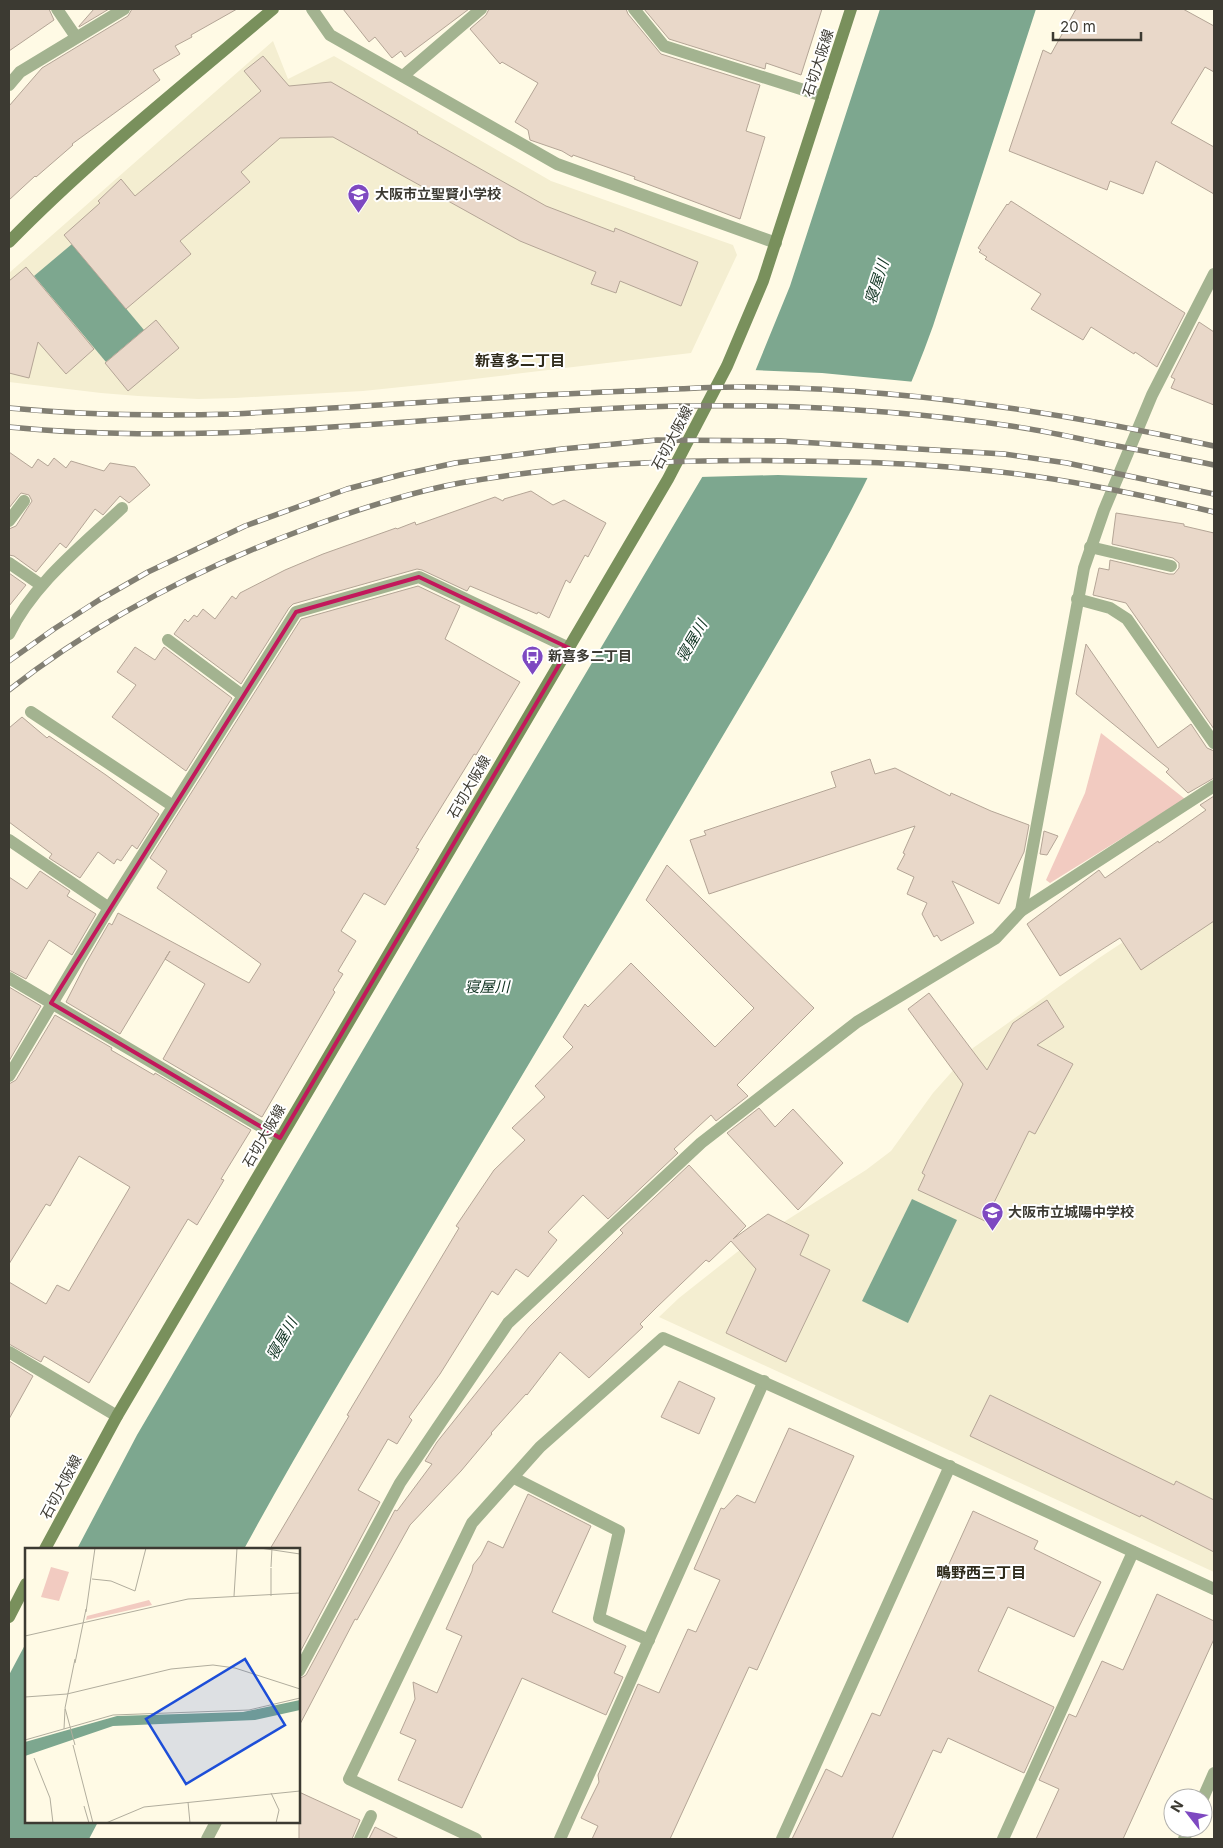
<svg xmlns="http://www.w3.org/2000/svg" width="1223" height="1848" viewBox="0 0 1223 1848" font-family="Inter,'Noto Sans JP',sans-serif">
  <rect width="100%" height="100%" fill="#fffae5"/>
  <g fill="#f4eed1">
    <path d="M273,41L288,79L334,56L551,181L733,245L737,255L691,353L440,383L363,391L235,398L198,399L138,396L101,393L9,382V273Z"/>
    <path d="M1214,882V1572L659,1317L679,1298L741,1249L866,1170L891,1151L933,1093L973,1048L1099,958Z"/>
  </g>
  <path fill="#f2cbc1" d="M1101,733L1185,799L1050,883L1046,880L1085,793Z"/>
  <g fill="#7da78f">
    <path d="M880,9H1036L933,326C875,488 779,640 692,788C601,943 510,1096 418,1250C359,1349 299,1448 244,1549H77L137,1435L424,946L704,474L752,379L790,286Z"/>
    <path d="M72,244L144,330L106,362L34,276Z"/>
    <path d="M912,1199L957,1220L908,1323L862,1301Z"/>
    <path d="M26,1643V1822H98L89,1839H9V1675Z"/>
  </g>
  <path fill="#fffae5" d="M753,370L822,373L915,382L869,478L778,475L699,477Z"/>
  <g fill="#e9d8c9" stroke="#b4a596">
    <path d="M9,9H49L54,20L9,51Z"/>
    <path d="M94,9H109L79,27V26Z"/>
    <path d="M132,9H237L191,35L192,37L175,46L180,54L153,70L160,80L72,144L73,145L36,177L35,176L9,200V106L42,68L128,16Z"/>
    <path d="M343,9H469L405,57L401,51L392,58L375,37L369,42Z"/>
    <path d="M489,9H626L628,14L661,54L760,85L746,131L765,137L740,219L634,179L635,177L573,155L572,157L562,151L530,140L528,130L515,122L538,83L502,62L500,64L470,29L486,15Z"/>
    <path d="M644,9H822L801,75L766,63L765,69L669,39Z"/>
    <path d="M1076,9H1183L1214,26V72L1205,67L1171,123L1214,147V194L1156,161L1143,194L1110,181L1107,190L1009,151L1043,50L1051,54Z"/>
    <path d="M263,56L289,86L331,82L418,132L417,133L546,206L614,232L615,228L698,262L681,306L620,281L616,293L591,284L596,272L520,241L333,137L280,138L241,172L250,182L180,241L191,254L126,309L64,235L100,203L98,201L121,179L135,196L261,91L244,71Z"/>
    <path d="M1011,201L1185,313L1157,367L1135,352L1134,354L1091,327L1083,340L1031,309L1041,294L985,259L987,257L979,252L981,250L978,248L1007,204L1008,205Z"/>
    <path d="M26,267L94,349L66,374L38,342L29,378L9,373V281Z"/>
    <path d="M156,320L179,348L128,391L105,363Z"/>
    <path d="M1199,322L1214,332V405L1171,388L1175,379L1171,377Z"/>
    <path d="M9,452L32,468L38,459L48,466L54,458L66,468L71,461L104,471L110,463L135,467L150,485L129,503L120,496L103,515L95,509L66,548L60,543L36,572L14,556L9,555V529L16,526L32,501L29,495L21,493L9,508Z"/>
    <path d="M531,491L553,505L564,500L606,523L588,557L585,555L570,583L566,580L549,618L538,612L537,614L470,586L467,591L422,570L417,569L293,604L289,608L241,684L174,634L185,619L188,622L194,615L197,617L203,609L215,619L232,596L236,599L240,593L285,570L323,554L396,528L397,529L415,522L416,525L495,497L503,501L504,499Z"/>
    <path d="M1116,513L1184,524V526L1214,533V729L1126,603L1093,595L1099,568L1109,570L1110,560L1169,574H1174L1179,568V563L1173,558L1112,544Z"/>
    <path d="M9,573L26,585L9,606Z"/>
    <path d="M418,586L460,606L445,639L520,682L476,755L474,754L416,848L419,849L385,905L364,893L341,931L356,941L338,971L343,974L333,990L335,992L262,1117L260,1116L163,1059L205,984L165,959L170,951L120,1034L66,1002L86,963L109,923L112,925L118,913L249,983L261,964L157,888L167,871L150,858L301,619Z"/>
    <path d="M1086,644L1158,748L1191,724L1207,748L1214,751V778L1188,793L1166,772L1169,769L1076,694Z"/>
    <path d="M135,647L155,660L164,647L232,698L186,771L112,717L136,685L117,672Z"/>
    <path d="M22,717L47,738L49,736L106,775L159,814L137,849L132,845L121,861L117,859L114,864L98,852L80,878L49,858L52,854L9,822V728Z"/>
    <path d="M870,759L875,774L895,768L950,796L951,793L991,811L1029,825L1024,852L999,904L952,881L974,923L941,941L937,935L934,937L922,914L927,903L907,894L914,877L897,869L905,854L903,853L915,826L709,894L690,840L706,835L704,831L836,787L831,772Z"/>
    <path d="M1214,796V921L1141,970L1120,938L1060,976L1027,924L1099,870L1105,878L1158,841L1159,843L1206,810L1200,805Z"/>
    <path d="M1044,831L1058,836L1047,855L1040,854Z"/>
    <path d="M667,865L814,1008L737,1085L748,1096L716,1121L711,1115L674,1149L678,1153L608,1219L583,1195L548,1232L557,1240L528,1277L516,1269L498,1295L492,1291L440,1374L409,1417L412,1420L397,1444L388,1439L358,1490L380,1502L299,1654V1549H270L349,1416L347,1415L459,1228L456,1226L494,1170L525,1140L512,1128L545,1097L535,1086L573,1047L563,1037L585,1004L588,1007L631,963L715,1047L754,1008L646,900Z"/>
    <path d="M40,871L70,891L67,896L96,914L72,955L49,940L26,979L9,970V877L27,889Z"/>
    <path d="M9,987L41,1006L9,1061Z"/>
    <path d="M929,993L987,1070L1013,1023L1047,1000L1064,1027L1037,1045L1073,1064L1035,1134L1029,1131L985,1221L918,1190L925,1175L922,1173L963,1084L908,1009Z"/>
    <path d="M55,1015L112,1048L111,1050L154,1075L155,1073L251,1130L221,1179L224,1180L197,1225L188,1219L89,1383L44,1356L41,1362L9,1344V1282L46,1304L57,1285L69,1291L130,1187L79,1156L50,1206L46,1204L9,1264V1084L16,1080Z"/>
    <path d="M759,1108L775,1127L793,1109L843,1163L798,1210L727,1133Z"/>
    <path d="M689,1165L746,1226L733,1239L768,1214L809,1235L800,1255L830,1270L786,1362L726,1333L756,1269L731,1241L709,1262L706,1260L657,1307L640,1324L643,1327L589,1378L560,1352L527,1395L526,1394L491,1433L492,1434L461,1471L410,1525L357,1620L355,1619L299,1726V1679L306,1675L395,1510L397,1511L432,1464L425,1461L437,1442L529,1327L623,1233L620,1230Z"/>
    <path d="M9,1361L33,1376L9,1419Z"/>
    <path d="M679,1381L715,1398L699,1434L661,1417Z"/>
    <path d="M990,1395L1174,1485L1176,1481L1214,1500V1552L1141,1515L1140,1517L970,1436Z"/>
    <path d="M789,1428L854,1456L757,1670L749,1667L670,1839H592L598,1826L581,1818L599,1782L598,1775L638,1684L659,1693L688,1629L696,1632L720,1580L694,1569L721,1508L724,1509L737,1495L755,1503Z"/>
    <path d="M528,1494L591,1526L552,1612L626,1646L614,1673L623,1677L606,1715L522,1678L462,1808L398,1780L416,1740L400,1733L415,1699L413,1682L437,1693L462,1636L446,1629L472,1571L473,1565L481,1555L488,1541L503,1548Z"/>
    <path d="M973,1511L1038,1541L1034,1549L1101,1582L1074,1637L1008,1607L978,1671L1054,1707L1024,1773L948,1738L941,1753L933,1750L892,1839H792L826,1769L842,1777L872,1713L880,1716Z"/>
    <path d="M1157,1594L1214,1621V1639L1123,1839H1036L1059,1789L1039,1780L1069,1714L1076,1717L1102,1661L1123,1670Z"/>
    <path d="M299,1792L360,1820L352,1839H299Z"/>
    <path d="M375,1827L399,1839H369Z"/>
  </g>
  <g fill="none" stroke-linecap="round" stroke-linejoin="round">
    <g stroke="#a3b390" stroke-width="12">
      <path d="M514,1478L619,1531L599,1618L649,1640"/>
      <path d="M560,1839L764,1381"/>
      <path d="M782,1839L950,1466"/>
      <path d="M1003,1839L1133,1552"/>
    </g>
    <g stroke="#a3b390" stroke-width="12">
      <path d="M57,9L76,37"/>
      <path d="M312,9L330,35L557,164L776,243"/>
      <path d="M634,9L664,46L823,96"/>
      <path d="M403,76L481,9"/>
      <path d="M9,85L20,72L124,9"/>
      <path d="M9,521L24,501"/>
      <path d="M1090,547L1171,566"/>
      <path d="M9,563L41,585"/>
      <path d="M1077,599L1110,608L1127,619L1214,743"/>
      <path d="M9,634C34,583 81,547 122,508"/>
      <path d="M168,640L242,695"/>
      <path d="M31,712L173,806"/>
      <path d="M9,840L109,908"/>
      <path d="M1021,911L1084,568L1104,510L1152,395L1214,274"/>
      <path d="M9,978L280,1138"/>
      <path d="M9,1076L109,908L296,612L419,577L569,648"/>
      <path d="M9,1352L117,1416"/>
      <path d="M299,1671L400,1483L508,1323L701,1143L857,1022L996,938L1021,911L1214,786"/>
      <path d="M1203,1798L1214,1773"/>
      <path d="M207,1839L216,1822"/>
      <path d="M360,1839L371,1816"/>
      <path d="M476,1839L349,1779L472,1523L540,1447L663,1338C849,1418 1031,1505 1214,1589"/>
      <path d="M1184,1839L1189,1828"/>
    </g>
    <g stroke="#79905c" stroke-width="12">
      <path d="M9,242C91,158 184,85 273,9"/>
      <path d="M45,1549L117,1416L668,479L727,366L763,281L851,9"/>
      <path d="M9,1617L26,1584"/>
    </g>
    <defs>
      <g id="rail">
        <path d="M9,408C83,415 158,416 233,414C365,407 497,396 629,391C669,390 709,386 748,387C905,388 1061,412 1214,446"/>
        <path d="M9,427C230,449 455,411 677,406C789,404 900,410 1011,426C1041,430 1071,437 1101,443C1139,450 1177,457 1214,465"/>
        <path d="M9,661L54,629L99,600L148,572L245,526L347,489L400,475L455,463L562,449L657,440L781,441L1004,454L1067,463L1214,494"/>
        <path d="M9,690C97,621 197,569 302,530C353,511 406,493 460,483C574,463 685,459 800,461C857,462 915,463 971,469C1053,476 1134,493 1214,512"/>
      </g>
    </defs>
    <use href="#rail" stroke="#827f73" stroke-width="5.5"/>
    <use href="#rail" stroke="#fff" stroke-width="4" stroke-dasharray="11" stroke-linecap="butt"/>
  </g>
  <path fill="none" stroke="#c2185b" stroke-width="4" stroke-linejoin="round" d="M419,577L569,648L280,1138L51,1003L296,612Z"/>
  <defs>
    <symbol id="school-pin" viewBox="-11 -11 22 30"><path d="M0 17L-7.5 6A9.5 9.5 0 1 1 7.5 6Z" fill="#7e49c1" stroke="#fff"/><path d="M0-5L7-2L0 1L-7-2ZM-4 1L0 2.5L4 1V4Q0 6-4 4Z" fill="#fff"/></symbol>
    <symbol id="bus-pin" viewBox="-11 -11 22 30"><path d="M0 17L-7.5 6A9.5 9.5 0 1 1 7.5 6Z" fill="#7e49c1" stroke="#fff"/><path d="M-5-6H5V4H4V6H2V4H-2V6H-4V4H-5ZM-3.5-4V0h7V-4ZM-3.5 1.2v1.5H-2V1.2ZM2 1.2v1.5H3.5V1.2Z" fill="#fff"/></symbol>
  </defs>
  <g fill-rule="evenodd">
    <use href="#school-pin" x="346" y="182" width="25" height="34"/>
    <use href="#bus-pin" x="520" y="644" width="25" height="34"/>
    <use href="#school-pin" x="980" y="1200" width="25" height="34"/>
  </g>
  <g text-anchor="middle" stroke-width="4" stroke-linejoin="round" paint-order="stroke">
    <g font-size="14" fill="#3c3a32" stroke="#fff">
      <text transform="translate(818 63) rotate(-72)" y="5">石切大阪線</text>
      <text transform="translate(672 438) rotate(-62)" y="5">石切大阪線</text>
      <text transform="translate(469 787) rotate(-60)" y="5">石切大阪線</text>
      <text transform="translate(264 1136) rotate(-60)" y="5">石切大阪線</text>
      <text transform="translate(61 1487) rotate(-62)" y="5">石切大阪線</text>
    </g>
    <g font-size="14" font-weight="bold" fill="#3c3a32" stroke="#fff" text-anchor="start">
      <text x="375" y="199">大阪市立聖賢小学校</text>
      <text x="548" y="661">新喜多二丁目</text>
      <text x="1008" y="1217">大阪市立城陽中学校</text>
    </g>
    <g font-size="15" font-style="italic" fill="#0f3321" stroke="#fff">
      <text transform="translate(877 282) rotate(-72)" y="5">寝屋川</text>
      <text transform="translate(692 641) rotate(-60)" y="5">寝屋川</text>
      <text x="487" y="992">寝屋川</text>
      <text transform="translate(282 1339) rotate(-60)" y="5">寝屋川</text>
    </g>
    <g font-size="15" font-weight="bold" fill="#2e2a1a" stroke="#fff">
      <text x="520" y="366">新喜多二丁目</text>
      <text x="981" y="1578">鴫野西三丁目</text>
    </g>
  </g>
  <g transform="translate(25 1548)">
    <rect width="275" height="275" fill="#fffae5"/>
    <path d="M26,19L44,24L34,53L16,49ZM124,52L127,57L61,72L62,68Z" fill="#f2cbc1"/>
    <path d="M275,152V162L230,172L88,178L0,208V194L92,168L218,164Z" fill="#7da78f"/>
    <path fill="none" stroke="#b1ad9d" stroke-width="1" d="M235,0L275,6M246,19L247,0M67,31L86,33L110,43L121,0M209,48L212,0M246,48V20M61,64L70,0M0,88L163,51L275,45M50,115L61,61M0,149L42,146L146,121L188,117L210,120L275,141M39,181L40,161M0,192L88,167L224,162L275,150M48,197L68,275M50,197L40,160L50,111M9,210L25,250L28,275M246,245L254,262L251,275M163,254L165,275M59,258L64,275M81,275L119,259L275,243"/>
    <path fill="#1d4ed8" fill-opacity="0.15" stroke="#1d4ed8" stroke-width="2.5" d="M220,111L260,177L161,236L121,171Z"/>
    <rect width="275" height="275" fill="none" stroke="#3c3a32" stroke-width="2.5"/>
  </g>
  <rect width="1223" height="1848" fill="none" stroke="#3c3a32" stroke-width="20"/>
  <g transform="translate(1188 1813) rotate(301)"><circle r="24" fill="#ffffff" stroke="#b1b0ad"/>
  <path d="M0-4L9 19L0 12L-9 19Z" fill="#7e49c1"/>
  <text y="-8" font-size="14" font-weight="bold" text-anchor="middle" fill="#3c3a32">N</text>
  </g>
  <path d="M1053 32v8h88v-8" fill="none" stroke="#3c3a32" stroke-width="2.5"/>
  <text x="1060" y="32" font-size="15" fill="#3c3a32" stroke="#ffffff" stroke-width="4" paint-order="stroke">20 m</text>
</svg>
